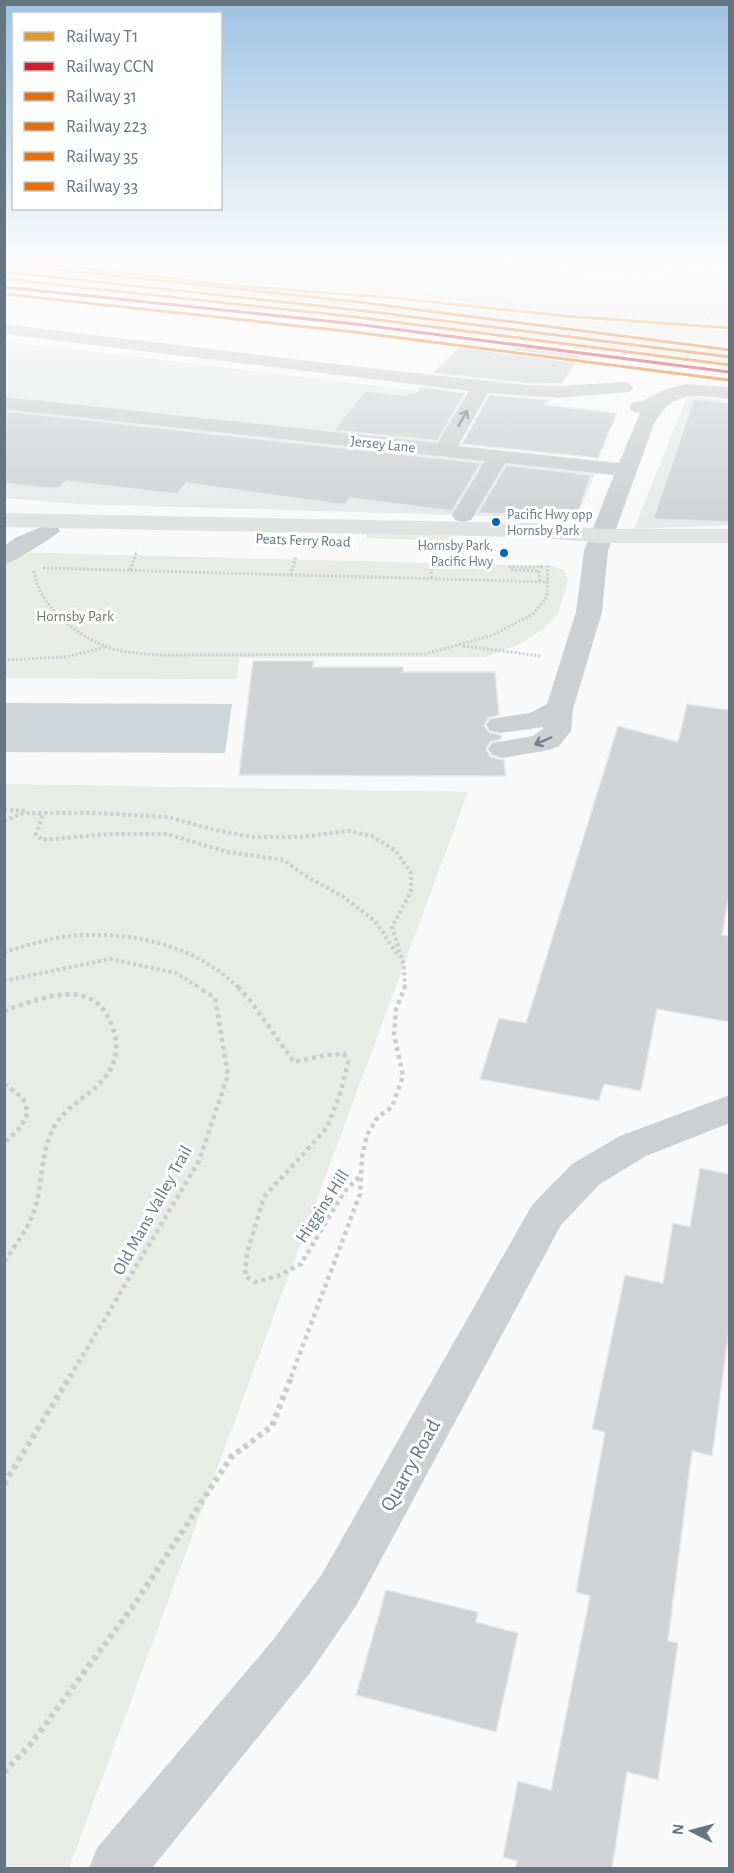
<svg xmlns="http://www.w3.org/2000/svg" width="734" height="1873" viewBox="0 0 734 1873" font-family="'Alegreya Sans',sans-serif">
  <rect width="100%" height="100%" fill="#f9f9f9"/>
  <g fill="#e8e9e9">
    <path d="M5,260H441L729,287V369L417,328L5,283Z"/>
    <path d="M5,341L469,397L439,451L597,470L578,514L562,518L79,504L5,498Z"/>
    <path d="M687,396L729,401V525L634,529Z"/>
  </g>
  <g fill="#e8ebe6">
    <path d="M367,533L451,535L450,541L366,538Z"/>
    <path d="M5,552L550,566L564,570L568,580L558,614L542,630L520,644L485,657L239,658L237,679L5,678Z"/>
    <path d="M4,784L468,792L69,1868H5Z"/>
  </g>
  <path fill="#ced6d9" d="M5,703L232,704L225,753L5,752Z"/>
  <g fill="#d0d2d3" stroke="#e8e8e8" stroke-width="1.5">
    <path d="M462,343L513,349L518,343L584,352L561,384L527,383L434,373Z"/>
    <path d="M421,387L465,393L437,441L334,430L365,391L407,396L410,392L416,393Z"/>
    <path d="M489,395L549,400L545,405L617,413L598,458L462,444Z"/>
    <path d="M694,399L729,403V522L653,519Z"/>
    <path d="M4,411L481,463L452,511L350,498L345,505L186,483L177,494L66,481L59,488L35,487L4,483Z"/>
    <path d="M506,465L591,475L578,513L568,516L478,513Z"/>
    <path d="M253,661H314L313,667H403V672H495L499,715L488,718L484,726L490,733L501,735V739L490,742L486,750L491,757L504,760L506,776L239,775Z"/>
    <path d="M687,704L729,710V896L722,935L729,936V1022L657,1009L641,1091L604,1084L599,1101L480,1079L499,1018L526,1023L618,726L678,742Z"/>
    <path d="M700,1168L729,1174V1330L712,1456L692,1451L668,1641L678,1643L658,1780L627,1772L612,1869H515L517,1861L503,1857L518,1781L551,1790L590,1596L576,1592L605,1432L592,1429L625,1275L663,1283L673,1223L690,1227Z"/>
    <path d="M386,1590L478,1612L476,1622L518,1633L496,1732L356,1695Z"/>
  </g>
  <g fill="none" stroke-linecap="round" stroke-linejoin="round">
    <g stroke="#cbcccd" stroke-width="2" stroke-dasharray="1.5 1.5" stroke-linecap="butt">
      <path d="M177,260L231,272L502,304L579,310"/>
      <path d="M707,316L708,321"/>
      <path d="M699,336L703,328"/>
      <path d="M603,338L613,339"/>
      <path d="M684,358L693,343"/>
      <path d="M639,367L662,369"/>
    </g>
    <g stroke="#cbcccd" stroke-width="3" stroke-dasharray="2 2" stroke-linecap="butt">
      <path d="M43,568L549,582"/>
      <path d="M130,570L137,551"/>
      <path d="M34,571C38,606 78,637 110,648C125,653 140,653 156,655L425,654L493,635L533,614L547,597L548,564"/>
      <path d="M291,575L296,556"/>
      <path d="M431,578L433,560"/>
      <path d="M540,581L539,571L511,570L510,567H541V563"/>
      <path d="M463,646L541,656"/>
      <path d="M4,660L65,657L106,647"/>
    </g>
    <g stroke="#cbcccd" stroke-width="4" stroke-dasharray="3 3" stroke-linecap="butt">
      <path d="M4,810L25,811"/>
      <path d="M38,813L43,815L36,834L42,840L108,834H167L227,852L284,860L301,873L345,898L375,921L399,957"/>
      <path d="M4,821L23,813H94L168,817L215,830L253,837H300L348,831L372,836L396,851L411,873V892L392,927L404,965L405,988"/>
      <path d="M4,952C23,947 43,940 63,937C125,929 193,943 239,988"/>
      <path d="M4,981L110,959L176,973L200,988"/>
    </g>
    <g stroke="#cbcccd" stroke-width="4.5" stroke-dasharray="4 4" stroke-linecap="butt">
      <path d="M238,987L252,1003L294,1062L326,1055L344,1054L348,1062L341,1091L327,1128L264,1197L247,1253L245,1276L255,1282L278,1276L301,1264L344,1192L361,1175"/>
      <path d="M4,1011C41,998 97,974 113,1029C118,1043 117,1059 109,1072C93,1096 64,1105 52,1131C40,1156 43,1185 34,1211C28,1229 15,1246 4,1262"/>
      <path d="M4,1084L23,1098L28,1112L21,1127L4,1143"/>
      <path d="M70,1377L199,1161L228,1075L215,998L198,987"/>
      <path d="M291,1377L360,1194L362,1156L367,1135L378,1117L392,1107L403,1076L394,1034L396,1009L405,987"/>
    </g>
    <g stroke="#cbcccd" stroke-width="6" stroke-dasharray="4.5 4.5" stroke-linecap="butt">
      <path d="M4,1484L71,1375"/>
      <path d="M4,1772L30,1745L134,1605L231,1457L272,1426L292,1375"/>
    </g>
    <g fill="#cecfd0" fill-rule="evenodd">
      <path d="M641,260H657L652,269L646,270L638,265Z"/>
      <path d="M703,260H719L712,278L704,283L696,278Z"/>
      <path d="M4,324L359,367L527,385L559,386L623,382L630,384L633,388L630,392L559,398L488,393L458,446L619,463L640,413L632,411L629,407L632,403L645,400L664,390L685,384L730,387V399C694,395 674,389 654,424L608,551L602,612L573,709L571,731L559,746L549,750L502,758L492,755L488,749L492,743L533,736L543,729V727L500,733L490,731L486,725L490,719L530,713L547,704L576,612L584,551L614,475L505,463L471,520L463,522L455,520L452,515L485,461L4,409V397L438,443L469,391L4,334Z"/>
      <path d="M48,524L56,526L60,531C56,536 11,563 4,565V546L15,538Z"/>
      <path d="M730,1095V1123L646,1156L600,1184L561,1225L356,1606L309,1674L152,1868H89L97,1848L273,1640L322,1574L532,1205L572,1164L620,1136Z"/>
    </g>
    <g fill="#e1e2e2" fill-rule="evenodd">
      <path d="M554,260H604L730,276V286L562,265Z"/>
      <path d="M4,513L527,523L603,529H730V543H603L527,537L4,527Z"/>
    </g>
    <defs>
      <path id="rail" d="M4,265L486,318"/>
    </defs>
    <use href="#rail" stroke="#c3c5c6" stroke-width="4"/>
    <use href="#rail" stroke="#fff" stroke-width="2" stroke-dasharray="8" stroke-linecap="butt"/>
    <defs>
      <path id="rail-1" d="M9,260L236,286L395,298L565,316L730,328"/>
      <path id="rail-2" d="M4,287L355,324L729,372"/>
      <path id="rail-3" d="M4,279L356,317L730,365"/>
      <path id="rail-4" d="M5,272L357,310L730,357"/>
      <path id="rail-5" d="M4,294L354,332L728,380"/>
      <path id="rail-6" d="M6,264L358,302L730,350"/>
    </defs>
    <use href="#rail-1" stroke="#fff" stroke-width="5"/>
    <use href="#rail-2" stroke="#fff" stroke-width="5"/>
    <use href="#rail-3" stroke="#fff" stroke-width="5"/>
    <use href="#rail-4" stroke="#fff" stroke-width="5"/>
    <use href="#rail-5" stroke="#fff" stroke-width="5"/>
    <use href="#rail-6" stroke="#fff" stroke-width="5"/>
    <use href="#rail-1" stroke="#e3972b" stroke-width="3"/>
    <use href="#rail-2" stroke="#d11f2f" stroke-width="3"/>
    <use href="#rail-3" stroke="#e56e0f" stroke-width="3"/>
    <use href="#rail-4" stroke="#e56e0f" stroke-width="3"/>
    <use href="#rail-5" stroke="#e56e0f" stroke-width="3"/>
    <use href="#rail-6" stroke="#e56e0f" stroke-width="3"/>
  </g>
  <defs><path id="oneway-shaft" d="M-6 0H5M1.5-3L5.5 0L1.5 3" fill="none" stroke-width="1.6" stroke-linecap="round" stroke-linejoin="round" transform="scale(1.5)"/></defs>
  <g stroke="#707f8b">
    <use href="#oneway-shaft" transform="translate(463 418) rotate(-60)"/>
    <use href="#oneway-shaft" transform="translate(543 741) rotate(157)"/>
  </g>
  <linearGradient id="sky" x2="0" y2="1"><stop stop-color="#9dc2e2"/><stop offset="0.5" stop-color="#fcfcfc"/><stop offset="1" stop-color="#fcfcfc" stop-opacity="0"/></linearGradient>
  <rect width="734" height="523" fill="url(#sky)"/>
  <g fill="#0065bd" stroke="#fff" stroke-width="2">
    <circle cx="496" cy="522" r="5"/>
    <circle cx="504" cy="553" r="5"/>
  </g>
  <g text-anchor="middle" stroke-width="6" stroke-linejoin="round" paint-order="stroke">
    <g font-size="14" fill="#657683" stroke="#fff" text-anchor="start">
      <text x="507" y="519">Pacific Hwy opp<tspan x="507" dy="16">Hornsby Park</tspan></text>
      <text x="493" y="550" text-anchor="end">Hornsby Park,<tspan x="493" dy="16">Pacific Hwy</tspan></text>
    </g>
    <g font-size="15" fill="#657683" stroke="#fff">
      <text transform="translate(383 444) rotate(6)" y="5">Jersey Lane</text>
      <text transform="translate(303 540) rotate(2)" y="5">Peats Ferry Road</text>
    </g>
    <g font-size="15" fill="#687a64" stroke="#fff">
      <text x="75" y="621">Hornsby Park</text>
    </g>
    <g font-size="18" fill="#657683" stroke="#fff">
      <text transform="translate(322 1206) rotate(-57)" y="6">Higgins Hill</text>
      <text transform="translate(152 1210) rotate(-61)" y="6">Old Mans Valley Trail</text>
    </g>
    <g font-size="21" fill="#657683" stroke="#fff">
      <text transform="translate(410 1465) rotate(-61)" y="7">Quarry Road</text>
    </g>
  </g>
  <rect width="734" height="1873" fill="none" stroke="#657683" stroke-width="12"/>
  <rect x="12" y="12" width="210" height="198" fill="#ffffff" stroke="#c1c8cd" stroke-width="1.5"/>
  <rect x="24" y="32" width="30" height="9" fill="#e3972b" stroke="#c1c8cd" stroke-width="1.5"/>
  <text x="66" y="42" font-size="18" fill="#657683">Railway T1</text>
  <rect x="24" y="62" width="30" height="9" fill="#d11f2f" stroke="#c1c8cd" stroke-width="1.5"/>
  <text x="66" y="72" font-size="18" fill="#657683">Railway CCN</text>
  <rect x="24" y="92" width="30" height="9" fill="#e56e0f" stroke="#c1c8cd" stroke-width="1.5"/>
  <text x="66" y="102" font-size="18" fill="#657683">Railway 31</text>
  <rect x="24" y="122" width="30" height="9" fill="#e56e0f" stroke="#c1c8cd" stroke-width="1.5"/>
  <text x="66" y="132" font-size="18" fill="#657683">Railway 223</text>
  <rect x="24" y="152" width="30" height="9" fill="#e56e0f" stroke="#c1c8cd" stroke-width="1.5"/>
  <text x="66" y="162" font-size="18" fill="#657683">Railway 35</text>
  <rect x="24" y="182" width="30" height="9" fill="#e56e0f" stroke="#c1c8cd" stroke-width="1.5"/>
  <text x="66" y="192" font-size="18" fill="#657683">Railway 33</text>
  <g transform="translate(692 1831) rotate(276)" stroke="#ffffff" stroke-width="4.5" paint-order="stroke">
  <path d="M0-4.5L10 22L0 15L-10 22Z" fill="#657683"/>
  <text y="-9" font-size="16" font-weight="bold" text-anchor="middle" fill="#657683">N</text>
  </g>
</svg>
